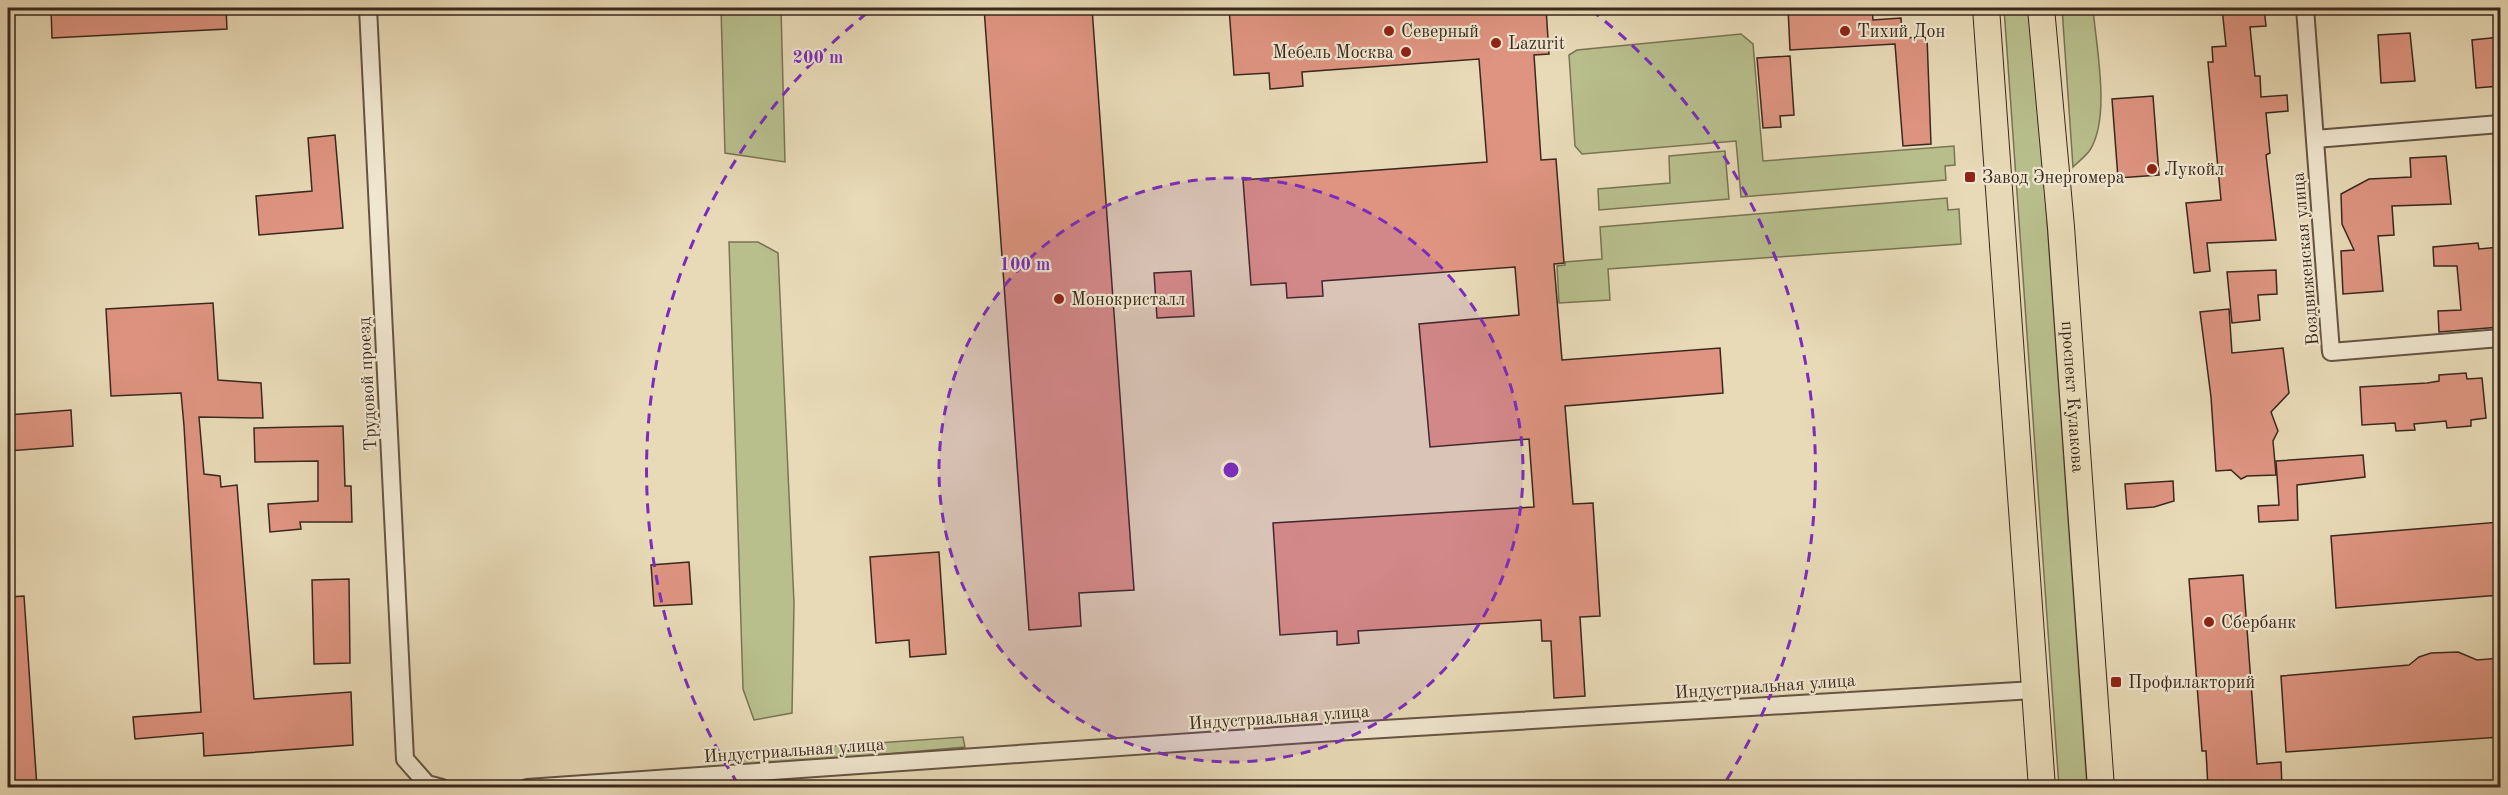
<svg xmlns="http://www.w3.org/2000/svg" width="2508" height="795" viewBox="0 0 2508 795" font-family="'Old Standard TT',serif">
  <rect width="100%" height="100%" fill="#e8dab7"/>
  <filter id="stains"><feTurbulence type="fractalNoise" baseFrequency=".00333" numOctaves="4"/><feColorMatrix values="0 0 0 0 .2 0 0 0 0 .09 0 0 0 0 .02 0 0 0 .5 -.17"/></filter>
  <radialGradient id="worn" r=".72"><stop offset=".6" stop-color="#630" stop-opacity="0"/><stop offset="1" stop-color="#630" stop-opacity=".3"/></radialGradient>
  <g fill="#b8bf8d" stroke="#797454" stroke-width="1.5">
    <path d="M721,8H781L785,162L725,153Z"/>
    <path d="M2004,8H2032L2087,787H2059Z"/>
    <path d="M2062,8H2093C2096,47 2111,116 2090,150C2086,156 2078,162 2073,167Z"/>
    <path d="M1741,34L1753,44L1763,161L1954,146L1955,165L1945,166L1946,180L1741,197L1736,141L1582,154L1575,146L1569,55L1577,50Z"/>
    <path d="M1725,151L1729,199L1599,210L1598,189L1670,183L1669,156Z"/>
    <path d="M1947,198L1948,210L1959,209L1961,244L1608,269L1610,300L1559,303L1557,266L1565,265V262L1602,259L1600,227Z"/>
    <path d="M729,242H758L778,253L794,603L792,713L754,720L743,689Z"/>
    <path d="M963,737L965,747L741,767L732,759L747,752Z"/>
  </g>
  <g fill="#de9481" stroke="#3a281c" stroke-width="1.5">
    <path d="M51,8H226L227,29L52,38Z"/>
    <path d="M984,8H1092L1134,590L1079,593L1081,626L1029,630Z"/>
    <path d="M1229,8H1546L1549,54L1534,55L1541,160L1556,159L1564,263L1554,264L1562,360L1720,348L1723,393L1565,406L1573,504L1593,503L1600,616L1580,617L1585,696L1554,698L1551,641H1542L1541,620L1358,631L1359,643L1337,645V631L1280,635L1273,523L1534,507L1529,439L1430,447L1419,324L1519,315L1515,267L1322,281L1323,296L1287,298L1286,283L1251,285L1243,180L1487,162L1479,59L1302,72L1303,86L1270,89L1269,73L1234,75Z"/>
    <path d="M1788,8H1872L1873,20L1901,18L1902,38L1927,37L1931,144L1903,146L1895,44L1790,50Z"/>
    <path d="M2222,8H2264L2266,26L2250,27L2255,76H2260L2261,97L2287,95L2288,111L2266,113L2270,153L2266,155L2276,240L2207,243L2210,271L2194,273L2186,203L2221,200L2208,62H2213L2212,47L2226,46Z"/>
    <path d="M2410,33L2415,81L2381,83L2378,35Z"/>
    <path d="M2500,37V86L2476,88L2472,40Z"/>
    <path d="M1790,56L1794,115L1780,116L1781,127L1763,128L1757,58Z"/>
    <path d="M2153,96L2159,175L2118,178L2112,99Z"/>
    <path d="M335,135L343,228L259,235L256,196L312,191L308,138Z"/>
    <path d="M2446,156L2451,204L2392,206L2394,235L2378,236L2383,291L2343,294L2341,251L2354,250L2342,224L2341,194L2369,179L2411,177L2410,158Z"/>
    <path d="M2478,243L2479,249L2500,247V327L2439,332L2438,311L2461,310L2457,266H2434L2433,247Z"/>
    <path d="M2276,270L2277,294L2258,295L2260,320L2232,323L2227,272Z"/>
    <path d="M1191,271L1194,316L1157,318L1154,273Z"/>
    <path d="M213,303L218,380L261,383L263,418L199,417L204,474L220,476L221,487L237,485L254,699L351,692L353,745L204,756L203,733L135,739L133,717L201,712L184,426L181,393L111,396L106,309Z"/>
    <path d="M2229,309L2232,353L2283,348L2289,393L2271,412L2278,431L2273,441L2276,475L2247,476L2241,479L2231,470L2216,471L2211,397L2200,312Z"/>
    <path d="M2466,373L2467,379L2482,378L2486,418L2471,420V426L2447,428L2446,421L2414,424L2415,430L2396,431L2395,423L2362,425L2360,387L2427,383L2439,381V375Z"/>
    <path d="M71,410L73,446L8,451V415Z"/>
    <path d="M343,426L345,486H351L352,522H300L301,529L270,532L268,504L318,501V461L255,462L254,428Z"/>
    <path d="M2363,455L2365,477L2297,485L2298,520L2259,522L2258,506L2279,505L2276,461Z"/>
    <path d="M2173,481L2174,501L2154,507L2127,509L2125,484Z"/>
    <path d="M2500,522V595L2336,608L2331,536Z"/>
    <path d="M939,552L946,654L910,657L909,640L876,643L870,557Z"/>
    <path d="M689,562L692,604L654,606L651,565Z"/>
    <path d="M2243,575L2257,764L2281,762L2282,788H2208L2206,751H2202L2189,579Z"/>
    <path d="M349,579L350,663L314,664L312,580Z"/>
    <path d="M24,596L37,788H8V597Z"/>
    <path d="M2458,652L2477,660L2500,658V737L2286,752L2281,676L2409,665L2419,657L2431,653Z"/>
  </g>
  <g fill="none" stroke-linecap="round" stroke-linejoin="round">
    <defs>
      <g id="street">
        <path d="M368,8L405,759L427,784L442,788"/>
        <path d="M2305,8L2331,352L2500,338"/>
        <path d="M2315,139L2500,124"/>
        <path d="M527,788L1350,731L2035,690"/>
      </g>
      <g id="primary">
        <path d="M1986,8L2042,788"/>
        <path id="s1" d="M2041,8L2061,227L2101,788"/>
      </g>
    </defs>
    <use href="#street" stroke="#665443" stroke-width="20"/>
    <use href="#primary" stroke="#3a281c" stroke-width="28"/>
    <use href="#street" stroke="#f0e7d0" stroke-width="16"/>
    <use href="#primary" stroke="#e8dab7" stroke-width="26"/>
  </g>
  <circle cx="1231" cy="470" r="292" fill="#7b2cbf" fill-opacity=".12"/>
  <g fill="none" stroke="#7b2cbf" stroke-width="3" stroke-dasharray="10 8">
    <circle cx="1231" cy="470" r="292"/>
    <path d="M738 784A584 584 0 0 1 871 10M1591 10A584 584 0 0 1 1724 784"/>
  </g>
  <g fill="#8f2418" stroke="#f0e7d0" stroke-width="2">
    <circle cx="1389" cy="31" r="6"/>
    <circle cx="1845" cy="31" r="6"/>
    <circle cx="1496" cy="43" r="6"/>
    <circle cx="1406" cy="52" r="6"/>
    <circle cx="2152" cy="169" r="6"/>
    <rect x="1964" y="171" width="12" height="12" rx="3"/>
    <circle cx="1059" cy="299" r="6"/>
    <circle cx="2209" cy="622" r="6"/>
    <rect x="2110" y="676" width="12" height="12" rx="3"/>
  </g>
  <g text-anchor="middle" stroke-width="4.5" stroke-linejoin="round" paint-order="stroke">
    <g font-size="18" fill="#3a281c" stroke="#f0e7d0" text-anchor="start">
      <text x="1401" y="37">Северный</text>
      <text x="1857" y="37">Тихий Дон</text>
      <text x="1508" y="49">Lazurit</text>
      <text x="1394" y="58" text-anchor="end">Мебель Москва</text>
      <text x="2164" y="175">Лукойл</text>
      <text x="1982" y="183">Завод Энергомера</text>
      <text x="1071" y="305">Монокристалл</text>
      <text x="2221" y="628">Сбербанк</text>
      <text x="2128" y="688">Профилакторий</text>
    </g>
    <g font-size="18" fill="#3a281c" stroke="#f0e7d0">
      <text transform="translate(2305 259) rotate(-95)" y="6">Воздвиженская улица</text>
      <text transform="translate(367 384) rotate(-93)" y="6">Трудовой проезд</text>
      <text dy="6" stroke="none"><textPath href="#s1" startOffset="390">проспект Кулакова</textPath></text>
      <text transform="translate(1765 686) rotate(-4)" y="6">Индустриальная улица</text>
      <text transform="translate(1279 717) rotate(-4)" y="6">Индустриальная улица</text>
      <text transform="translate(794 750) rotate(-4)" y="6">Индустриальная улица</text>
    </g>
  </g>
  <circle cx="1231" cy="470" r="9" fill="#7b2cbf" stroke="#f0e7d0" stroke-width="3"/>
  <g font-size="18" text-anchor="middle" font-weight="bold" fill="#7b2cbf" stroke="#f0e7d0" stroke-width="4.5" stroke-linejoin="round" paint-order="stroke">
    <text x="818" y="63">200 m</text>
    <text x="1025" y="270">100 m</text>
  </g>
  <rect width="2508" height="795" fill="none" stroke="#e8dab7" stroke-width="30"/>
  <rect x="9" y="9" width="2490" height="777" fill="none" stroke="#3a281c" stroke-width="3"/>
  <rect x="15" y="15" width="2478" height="765" fill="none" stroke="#3a281c" stroke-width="1.5"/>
  <rect width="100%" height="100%" filter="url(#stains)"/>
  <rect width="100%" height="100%" fill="url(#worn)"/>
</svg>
